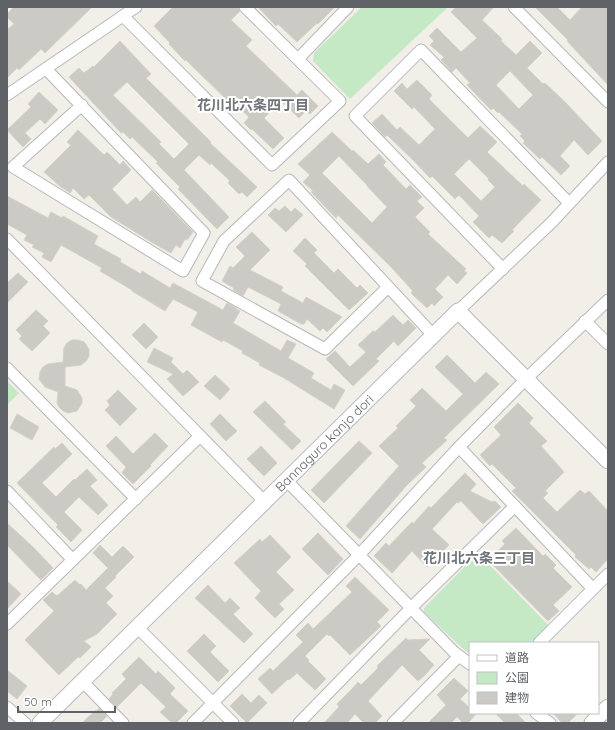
<svg xmlns="http://www.w3.org/2000/svg" width="615" height="730" viewBox="0 0 615 730" font-family="Quicksand,'Noto Sans JP',sans-serif">
  <rect width="100%" height="100%" fill="#f1efe8"/>
  <g fill="#c5e8c5">
    <path d="M362,7H448L350,99L313,61L314,53Z"/>
    <path d="M7,381L19,393L7,405Z"/>
    <path d="M478,553L548,625L530,643H470V654L461,647L424,612V608Z"/>
  </g>
  <g fill="#cccac5" stroke="#d6d1c6" fill-rule="evenodd">
    <path d="M14,7H92L45,53L41,49L19,70L17,68L7,78V30L14,24L7,17V14Z"/>
    <path d="M173,7H238L240,11L231,20L252,40L246,46L297,95L302,90L318,106L310,114L306,111L299,118L281,101L264,118L284,138L273,149L252,129L251,130L244,123L249,117L231,100L229,102L186,60L185,61L169,44L170,43L154,26Z"/>
    <path d="M258,7H335L318,24L317,23L297,42L278,24L276,26Z"/>
    <path d="M456,7H494L482,20L502,39L501,41L516,55L530,41L542,53L527,68L543,84L545,83L565,102L602,141L588,155L574,140L560,156L570,166L561,175L542,157L540,159L523,143L525,141L520,136L522,134L499,112L498,113L493,108L491,110L467,85L470,83L456,68L452,72L441,60L444,57L430,45L434,41L429,36L437,28L461,52L477,38L451,12ZM510,71L533,95L519,109L496,85Z"/>
    <path d="M535,7H557L570,20L582,7H608V85L567,41L568,40Z"/>
    <path d="M120,41L151,74L146,78L211,142L210,143L257,187L247,197L242,192L239,194L228,183L230,181L211,163L210,165L199,155L184,170L229,217L217,229L178,189L180,187L156,163L158,162L132,137L130,139L123,132L121,133L69,77L79,68L84,73L93,66L94,67ZM127,82L189,144L174,159L159,144L161,142L113,95Z"/>
    <path d="M417,80L432,95L429,99L468,138L480,126L497,142L487,152L523,186L524,184L541,200L512,230L514,231L502,243L492,235L489,238L473,222L479,216L459,195L455,199L432,176L430,178L413,160L387,135L385,137L372,123L382,114L397,130L400,127L419,145L435,129L414,107L412,109L394,91L402,83L407,89ZM469,159L489,179L488,180L495,187L481,201L454,174Z"/>
    <path d="M39,92L58,110L45,124L40,119L25,133L31,139L23,147L7,130L31,107L28,104Z"/>
    <path d="M78,130L104,155L107,152L120,165L123,161L131,170L112,189L127,205L136,197L140,202L152,190L193,232L187,240L185,239L180,248L176,245L171,253L153,243L111,217L89,195L84,199L73,188L70,193L63,188H62L44,172L71,145L67,142Z"/>
    <path d="M332,132L352,151L353,150L368,164L379,154L386,162L383,165L406,189L410,185L422,197L417,201L424,208L415,217L430,232L428,234L466,269L464,271L467,273L457,284L448,275L435,289L443,297L434,306L432,303L427,308L411,293L413,291L391,267L338,215L336,218L311,192L313,191L303,182L310,175L298,164ZM339,156L367,185V186L387,207L372,223L322,173Z"/>
    <path d="M7,196L48,218L51,212L62,218L63,216L98,236L94,244L121,259L120,262L141,274L142,271L170,288L173,283L223,310L227,303L236,308V309L240,311L233,323L281,351L287,340L296,344L288,358L314,373L311,378L331,390L334,384L345,390L334,409L284,378L259,365L260,363L242,353L243,351L223,340L222,342L191,325L198,312L173,299L165,311L132,291V290L100,271L102,268L61,245L51,262L42,257L44,253L32,247L34,245L24,240L27,235L7,224Z"/>
    <path d="M285,206L291,212L295,208L303,215L286,232L268,215L275,208L279,211Z"/>
    <path d="M252,232L270,250L250,270L283,287L281,291L303,303L306,297L342,317L327,332L323,328L320,331L307,319L304,324H301L278,311L281,304L248,287L243,296L233,290L234,288L222,281L230,266L233,268L245,256L236,247Z"/>
    <path d="M305,238L317,250L314,253L334,273L338,269L357,288L360,285L368,293L349,310L305,266L307,264L293,251Z"/>
    <path d="M18,273L28,282L7,303V283Z"/>
    <path d="M36,310L48,321L43,326L50,333L32,351L19,339L22,336L16,330Z"/>
    <path d="M393,315L403,325L408,320L416,328L398,346L394,341L376,359L379,361L353,386L326,359L335,351L350,367L366,352L358,345L373,331L375,332Z"/>
    <path d="M144,323L158,337L146,349L132,335Z"/>
    <path d="M72,340H78L84,342L87,346L89,350V356L86,361L81,365L65,367V386L77,390L82,398V403L77,411L68,413L63,411L59,407L57,403L58,392L45,387L39,379L40,372L43,367L48,364L63,362L64,348L67,343Z"/>
    <path d="M154,348L173,358L171,362L183,374L187,370L199,382L183,396L167,379L173,374L147,362Z"/>
    <path d="M447,355L475,383L486,372L499,384L444,438L447,440L422,463L426,467L407,485L360,539L346,526L399,466L379,446L398,428L396,426L416,406L410,400L422,388L446,411L463,394L435,367Z"/>
    <path d="M215,375L230,389L220,400L204,386Z"/>
    <path d="M118,390L137,409L120,426L105,410L110,405L107,401Z"/>
    <path d="M265,401L286,422L283,424L301,441L292,450L253,412Z"/>
    <path d="M518,403L533,418L529,423L547,441L541,446L564,472L545,491L548,493L543,498L557,512L580,490L585,494L589,491L608,511V559L596,572L591,567L589,569L575,557L576,555L512,491L516,488L492,464L490,466L480,455L501,435L494,427Z"/>
    <path d="M17,414L39,427L32,440L10,428Z"/>
    <path d="M220,414L237,431L226,441L210,424Z"/>
    <path d="M155,433L168,446L150,465L151,466L133,484L122,473L126,467L106,446L116,436L133,454Z"/>
    <path d="M359,441L372,453L324,503L311,490Z"/>
    <path d="M62,443L72,454L42,483L56,497L74,479L75,480L87,469L97,480L90,486L108,505L98,515L79,497L64,512L82,530L71,542L56,527L58,525L17,483L54,447L55,449Z"/>
    <path d="M261,446L277,463L264,476L247,459Z"/>
    <path d="M465,473L476,484L470,491L492,502L495,501L501,507L483,524L461,501L458,503L457,502L432,529L449,545L427,567L412,551L392,573L374,556L386,543L389,546L412,522L413,524L429,506L431,508Z"/>
    <path d="M7,523L33,547L53,568L41,580L7,545Z"/>
    <path d="M516,528L543,556L545,554L556,565L553,568L572,587L553,605L559,611L548,621L488,560L505,544L502,541Z"/>
    <path d="M318,533L343,559L328,575L302,549Z"/>
    <path d="M270,535L291,557L276,572L294,590L279,604L284,609L275,618L255,598L261,591L234,563L260,539L262,542Z"/>
    <path d="M100,545L112,557L123,546L134,557L115,576L116,577L105,588L113,596L106,603L117,614L97,634L84,641L91,647L80,658L78,657L59,675L25,640L54,611L43,600L52,592L57,596L75,580L80,585L81,584L86,590L108,568L93,553Z"/>
    <path d="M355,577L389,610L377,622L381,626L350,655L330,635L329,636L327,634L305,656L309,660L308,661L326,679L315,690L297,673L289,680L288,679L272,694L258,679L270,668L273,671L303,642L296,635L308,623L313,629L352,592L346,586Z"/>
    <path d="M7,581L21,594L7,609Z"/>
    <path d="M208,585L225,603L230,598L240,608L233,614L253,634L244,643L195,598Z"/>
    <path d="M204,634L216,646L210,652L229,671L218,682L187,651Z"/>
    <path d="M406,638L408,640L430,639L419,650L434,665L424,676L418,681L402,665L368,701L382,716L375,723H364L355,714L347,723H324L339,707L337,704L352,689L358,682L361,685L378,668L377,666Z"/>
    <path d="M139,657L156,674L158,671L175,688L170,694L188,711L176,723H172L160,712L166,707L141,683L117,707L109,699L113,694L112,693L126,679L122,674Z"/>
    <path d="M7,670L27,686L17,699L7,691Z"/>
    <path d="M454,678L468,691L460,699L470,708V713H475L476,714L468,723H463L457,717L451,723H428L446,705L437,695Z"/>
    <path d="M242,694L251,703L259,695L267,703L247,723L230,706Z"/>
    <path d="M99,708L107,716L100,723H82L96,710L97,711Z"/>
    <path d="M495,713H516L526,723H505Z"/>
    <path d="M553,713H578L568,723H562Z"/>
  </g>
  <g fill="none" stroke-linecap="round" stroke-linejoin="round">
    <defs>
      <g id="street">
        <path d="M514,7L608,102"/>
        <path d="M123,16L272,165L340,101L245,7"/>
        <path d="M298,59L348,7"/>
        <path d="M46,69L204,233L183,271L13,167L82,105"/>
        <path d="M7,95L136,7"/>
        <path d="M7,239L265,502"/>
        <path d="M503,269L355,116L421,50L569,203"/>
        <path d="M388,287L325,349L202,281L224,241L289,180L434,336"/>
        <path d="M458,311L552,222L608,162"/>
        <path d="M585,321L608,344"/>
        <path d="M7,368L136,499"/>
        <path d="M459,447L593,589"/>
        <path d="M286,480L455,653L470,664"/>
        <path d="M7,491L73,560"/>
        <path d="M7,624L200,436"/>
        <path d="M137,627L233,723"/>
        <path d="M539,643L608,574"/>
        <path d="M82,681L123,723"/>
        <path d="M7,707L25,723"/>
        <path d="M536,713L550,723"/>
        <path d="M193,723L359,555L459,447L526,379L608,300"/>
        <path d="M299,723L411,608L515,506"/>
        <path d="M393,723L459,656"/>
      </g>
      <g id="secondary">
        <path id="s1" d="M40,723L458,311L608,461"/>
        <path d="M592,723L608,707"/>
      </g>
    </defs>
    <use href="#street" stroke="#b5b8bc" stroke-width="13"/>
    <use href="#secondary" stroke="#b6babf" stroke-width="17"/>
    <use href="#street" stroke="#fff" stroke-width="11"/>
    <use href="#secondary" stroke="#fff" stroke-width="15"/>
  </g>
  <g text-anchor="middle" stroke-width="4" stroke-linejoin="round" paint-order="stroke">
    <g font-size="13" fill="#5f6368" stroke="#fff">
      <text dy="5" stroke="none"><textPath href="#s1" startOffset="399">Bannaguro kanjo dori</textPath></text>
    </g>
    <g font-size="14" font-weight="bold" fill="#70757a" stroke="#fff">
      <text x="253" y="110">花川北六条四丁目</text>
      <text x="479" y="563">花川北六条三丁目</text>
    </g>
  </g>
  <rect width="615" height="730" fill="none" stroke="#5f6368" stroke-width="16"/>
  <rect x="469" y="642" width="130" height="72" fill="#ffffff" stroke="#bfc1c3"/>
  <rect x="477" y="655" width="20" height="6" fill="#ffffff" stroke="#bfc1c3"/>
  <text x="505" y="662" font-size="12" fill="#5f6368">道路</text>
  <rect x="477" y="672" width="20" height="12" fill="#c5e8c5" stroke="#bfc1c3"/>
  <text x="505" y="682" font-size="12" fill="#5f6368">公園</text>
  <rect x="477" y="692" width="20" height="12" fill="#cccac5" stroke="#bfc1c3"/>
  <text x="505" y="702" font-size="12" fill="#5f6368">建物</text>
  <path d="M18 706v6h97v-6" fill="none" stroke="#5f6368" stroke-width="2"/>
  <text x="24" y="706" font-size="12" fill="#5f6368" stroke="#ffffff" stroke-width="3" paint-order="stroke">50 m</text>
</svg>
